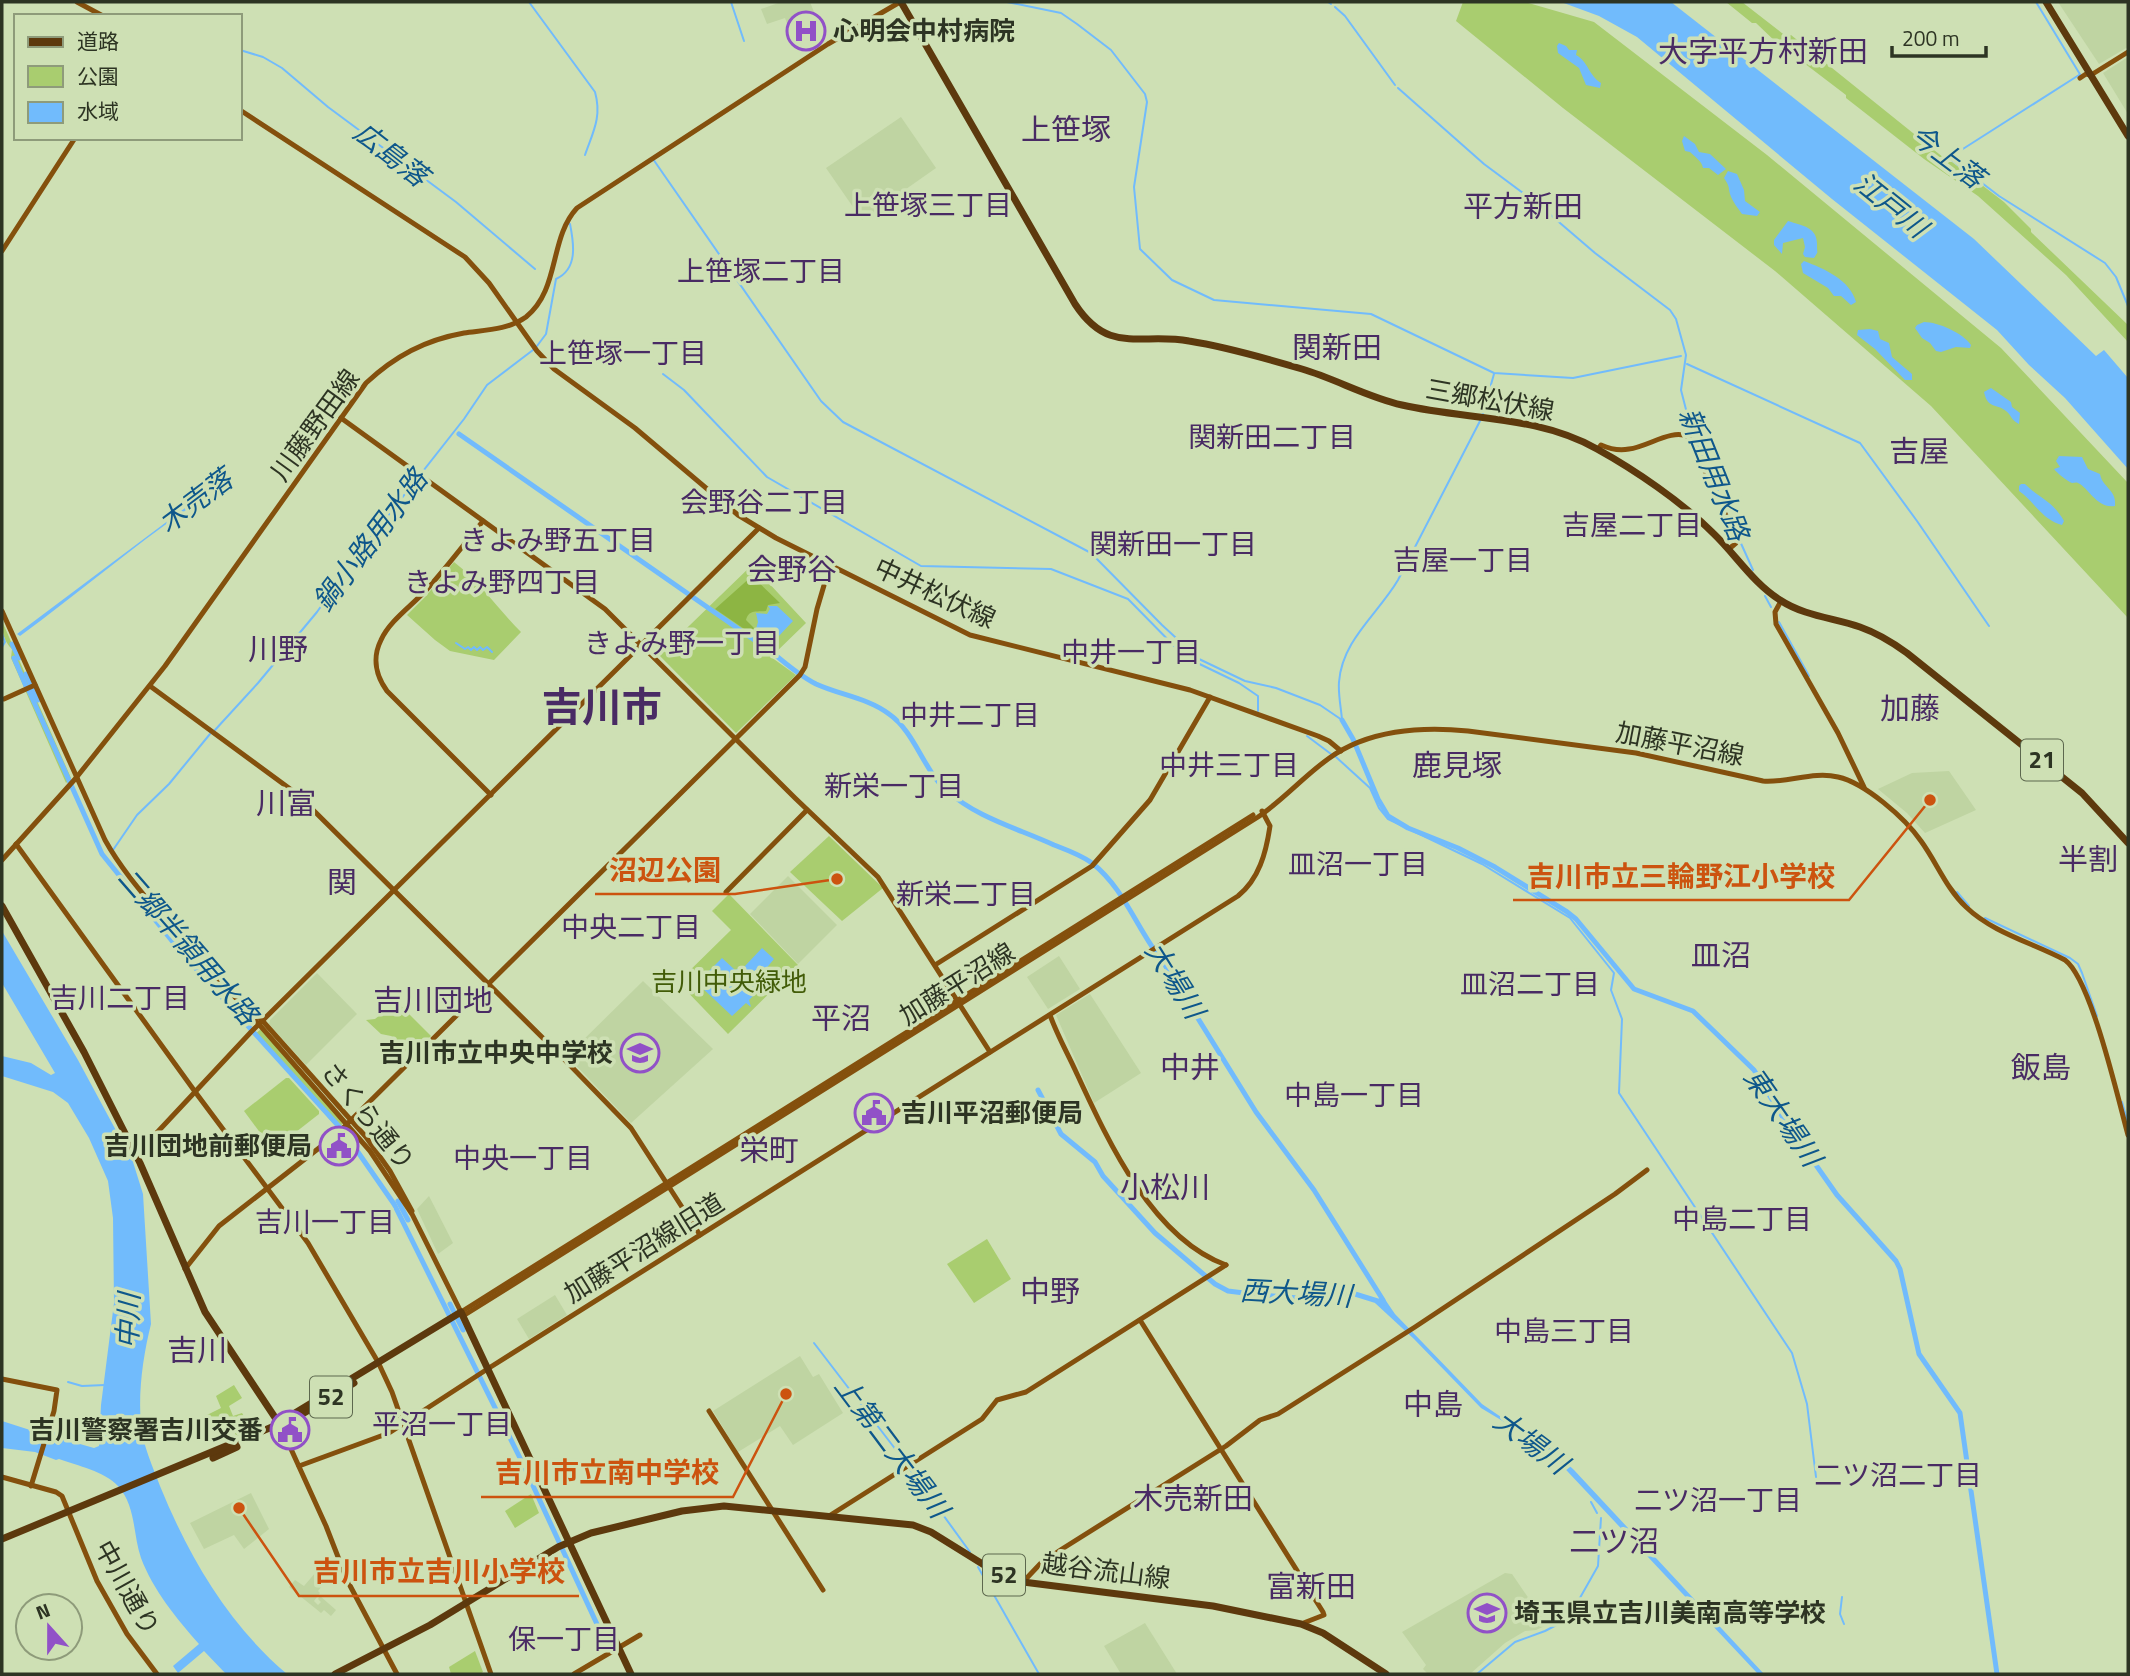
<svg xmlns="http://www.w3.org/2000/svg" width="2130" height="1676" viewBox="0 0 2130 1676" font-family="'Titillium Web','Noto Sans JP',sans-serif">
  <rect width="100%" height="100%" fill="#cee0b4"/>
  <g fill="#bfd4a2">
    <path d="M781,2H810L824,37L796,47L785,18L767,24L761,9Z"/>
    <path d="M2058,2H2128V47L2099,64Z"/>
    <path d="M2128,57V114L2103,73Z"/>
    <path d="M901,117L936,168L862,220L826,168Z"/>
    <path d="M1949,771L1976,810L1925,833L1907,813L1878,789L1912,773Z"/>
    <path d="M788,876L837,925L798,964L750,914Z"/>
    <path d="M1059,956L1080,989L1048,1009L1027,977Z"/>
    <path d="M317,973L357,1014L306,1065L269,1024L270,1020Z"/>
    <path d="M643,981L713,1049L631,1123L567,1056Z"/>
    <path d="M1090,994L1141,1073L1094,1103L1056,1015Z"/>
    <path d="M429,1196L453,1243L438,1254L417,1209Z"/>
    <path d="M555,1295L567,1315L529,1339L517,1319Z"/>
    <path d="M800,1356L813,1377L819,1374L843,1413L793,1445L780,1426L738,1452L713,1411Z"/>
    <path d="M251,1493L269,1529L244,1549L234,1535L204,1549L190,1523Z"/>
    <path d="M316,1572L326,1581L318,1591L320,1593L314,1601L318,1605L321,1602L318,1599L320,1596L336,1610L331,1616L324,1610L321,1613L289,1587L295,1580L304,1586Z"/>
    <path d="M1505,1573L1512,1574L1547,1625L1536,1630L1525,1631L1505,1643L1470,1674H1428L1423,1669L1426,1665L1402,1632Z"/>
    <path d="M1145,1623L1177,1674H1121L1104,1646Z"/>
  </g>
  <g fill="#a9cd6f">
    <path d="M1463,2H1525L1594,22L1767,155L2001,348L2128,483V618L1931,406L1775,271L1563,108L1456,21Z"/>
    <path d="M1726,2H1742L1787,37L1791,35L1949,162H1952L2004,202L2031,229V232L2128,325V342L2066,275L1978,196L1924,159L1846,98V95L1779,44L1784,40L1778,44L1756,23H1752Z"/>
    <path d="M454,562C480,582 498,609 521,632L494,660L450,651L435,640L407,615L426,596Z"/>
    <path d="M752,565L806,623L771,657L796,675L736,733L659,655Z"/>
    <path d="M2,621L71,778L66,783L11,658L12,649C4,642 2,631 2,621Z"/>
    <path d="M829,836L883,888L842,921L790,872Z"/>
    <path d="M729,894L798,965L728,1034L678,982L731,930L712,911Z"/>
    <path d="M397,1002L431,1036L410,1056L391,1036L381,1034L366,1020L375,1019Z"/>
    <path d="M261,1029L344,1122L338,1129L255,1034Z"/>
    <path d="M286,1078H289L319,1111V1114L273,1150L244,1111Z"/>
    <path d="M987,1239L1011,1279L974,1303L947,1264Z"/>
    <path d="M234,1385L242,1398L229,1406L233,1416L242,1413L254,1432L238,1439L227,1419L211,1425L207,1415L221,1408L216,1396Z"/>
    <path d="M531,1494L539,1513L515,1528L505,1511Z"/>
    <path d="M475,1651L483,1672L480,1674H451L449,1667Z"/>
  </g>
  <path fill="#8db543" d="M752,576L780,603L768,605L766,611C756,612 749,609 746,620L761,635L759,639L715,609Z"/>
  <g fill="#71bbfc">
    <path d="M1561,2H1671L1974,239L2096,356L2104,350L2128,378V469L2065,398L2029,365L1997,330L1832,199L1637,37L1599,16Z"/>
    <path d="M1559,43L1566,46L1569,50H1577L1576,55C1588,61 1589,76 1601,83L1600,88L1586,85L1579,68L1558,53L1557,46Z"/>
    <path d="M1684,136L1695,144L1699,152L1710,154L1726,169L1718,175L1709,168H1703C1702,161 1694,156 1690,152L1685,151L1682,141Z"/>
    <path d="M1728,171L1737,174L1744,190L1745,201L1760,212L1757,216L1742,214C1738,208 1732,201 1730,194C1728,186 1730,187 1724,178Z"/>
    <path d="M1788,221C1803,226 1818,227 1817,246C1817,255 1819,250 1814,258L1805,257L1803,254L1805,247L1803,238L1783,243L1782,254L1774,245V240Z"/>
    <path d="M1804,261C1825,269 1850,280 1856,302L1851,305L1841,296H1834L1828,288L1803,273L1801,264Z"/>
    <path d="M1924,322C1938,322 1963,333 1971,345L1970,348L1956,347L1941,352L1936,351L1930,343L1922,338L1915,328L1917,325Z"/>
    <path d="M1870,329L1878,331L1880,339L1889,343L1892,357L1912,374V380H1905L1875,349L1857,335L1858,330Z"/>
    <path d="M1991,388L2011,402L2012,407L2020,413L2019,424C2011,420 2012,416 2006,411C1997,403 1988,410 1984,392Z"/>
    <path d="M2059,456L2082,457L2088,469L2100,474C2102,487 2117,490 2115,506C2097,509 2089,488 2078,483C2076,482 2074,483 2072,483C2067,481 2057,473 2054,469L2060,467L2056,461Z"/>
    <path d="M2021,484H2025C2041,500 2052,500 2064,521L2062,525C2042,520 2034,501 2019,491V486Z"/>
    <path d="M193,502L195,504C134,545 79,593 20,636L17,634Z"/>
    <path d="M768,606H777L793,621L777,638L771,641L756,629L758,622L756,613L767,614L770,609Z"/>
    <path d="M2,931L78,1060L133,1162L143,1194L151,1324C143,1356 138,1392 141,1425C143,1446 153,1467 160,1486C189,1557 228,1624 287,1674H226L204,1651L178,1673L173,1666L199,1644C177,1619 153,1590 141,1558C133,1535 136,1506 118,1486C104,1471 78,1466 59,1459L56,1460L35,1452L2,1448V1421L30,1430L45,1428L80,1444L94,1448L99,1446L101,1405L114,1303L113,1218L108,1181L89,1138L68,1103L53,1092L2,1076V1056L31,1063L51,1075L55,1073L2,983Z"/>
    <path d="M762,948L774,959L760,976L766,983L749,1000L751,1007L746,1003L732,1016L698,984L699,981L722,958L735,970L745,966Z"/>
    <path d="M1382,1295L1395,1314L1482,1404L1501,1417L1540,1438L1574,1470L1764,1674H1758L1553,1456L1536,1441L1481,1408L1414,1339L1375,1303Z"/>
  </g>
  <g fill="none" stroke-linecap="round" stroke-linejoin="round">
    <g stroke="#71bbfc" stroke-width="2">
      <path d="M529,2L595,92C602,117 593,132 585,155"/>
      <path d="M731,2L744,41"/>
      <path d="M1007,2L1061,13L1077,24L1111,50L1145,94L1147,102L1134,187L1140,249L1172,280L1214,300L1371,314L1494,373L1573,378L1681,356"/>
      <path d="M1328,2L1331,4"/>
      <path d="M2036,2L2081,76"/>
      <path d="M1335,7L1345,16L1395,85"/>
      <path d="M240,50L263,57L282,68L328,107L456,202L535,269"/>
      <path d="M1398,88L1484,164L1539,205L1595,253L1670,310L1676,319L1686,355L1681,390L1692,433L1724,505"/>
      <path d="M1955,154L2079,75"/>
      <path d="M653,159L821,401L843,422L1091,553L1162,625L1199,659L1245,681L1276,688L1320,705L1342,720"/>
      <path d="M1952,160L1999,196L2105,263L2116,277L2128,306"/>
      <path d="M537,346L546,334L556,279C578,269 574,244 570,224"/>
      <path d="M1687,364L1860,443L1917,521L1989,626"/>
      <path d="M663,374L684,390L767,477L921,566L1051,569L1128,599L1185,657L1239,683L1258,696V711"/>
      <path d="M1482,416L1494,374"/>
      <path d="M1739,539L1753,570"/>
      <path d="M1765,596L1771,607"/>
      <path d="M1779,622L1809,676"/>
      <path d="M2,634L5,642L2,647"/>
      <path d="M456,643L465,649L468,647L471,650L474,647L477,650L480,647L483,650L487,647L492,652"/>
      <path d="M1342,720C1341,707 1338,694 1339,682C1342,640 1378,614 1398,580L1480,421"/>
      <path d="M215,730L258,683L317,612L357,555L464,419L487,385L533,350"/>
      <path d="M1307,736L1331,754"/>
      <path d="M1336,757L1370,788L1379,808L1388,819L1482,864L1570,918L1614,973L1611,990L1622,1019L1619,1093L1792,1353L1807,1404L1816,1477"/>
      <path d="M113,850L137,815L169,784L210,734"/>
      <path d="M1957,892L1969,906"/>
      <path d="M1985,918L2070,958L2078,964L2082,973L2097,1016"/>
      <path d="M2122,1102L2128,1123"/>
      <path d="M814,1343L906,1463"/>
      <path d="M68,1382L82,1386L105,1385"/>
      <path d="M909,1468L970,1552"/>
      <path d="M1591,1502L1597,1513"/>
      <path d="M978,1567L1039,1674"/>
      <path d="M1842,1597L1840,1614L1844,1624"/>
      <path d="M1477,1674L1515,1642L1545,1631L1568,1619L1598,1566L1601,1518"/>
    </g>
    <g stroke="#71bbfc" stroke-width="5">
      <path d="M459,434L773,653C786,664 800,676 816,684C840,695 868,698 889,714C915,732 923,769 946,790C977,818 1017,828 1054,845C1067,850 1081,855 1092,863C1125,889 1137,930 1163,962L1256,1112L1314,1190L1383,1300"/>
      <path d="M12,644L19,658"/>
      <path d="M14,658L26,686"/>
      <path d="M26,674L38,700"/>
      <path d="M29,691L102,854L181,952L344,1132L394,1204L523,1464L608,1648"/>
      <path d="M1342,720L1353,739L1378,799L1388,816L1408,828L1458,848L1495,867L1566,911L1576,919L1634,989L1693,1011L1754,1070L1785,1121L1837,1195L1896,1261L1900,1269L1919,1354L1960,1413L1997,1674"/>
      <path d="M179,942L193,959"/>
      <path d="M1038,1090L1061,1134L1095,1162L1103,1176L1155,1233L1215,1284L1228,1291L1260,1295L1298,1298L1355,1294L1384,1303"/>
      <path d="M398,1201L408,1220"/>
      <path d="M450,1304L463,1330"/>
    </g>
    <g stroke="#84500d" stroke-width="5">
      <path d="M77,2L103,16"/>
      <path d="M2080,78L2086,74L2091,75L2128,52"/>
      <path d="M240,110L465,257L489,283L537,351L554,369L635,428L738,515L776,538L970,635L1190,690L1318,736L1329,741L1341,751"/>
      <path d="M2,251L75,138"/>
      <path d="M341,418L605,609L618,622L795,798L878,877L990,1052"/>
      <path d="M1598,449L1601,445C1610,449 1619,451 1629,449C1648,447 1672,428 1689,437L1736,537V543L1729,549"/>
      <path d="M483,521C465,543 447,567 428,588C413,605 390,620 381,640C372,658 376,676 387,691L491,795"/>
      <path d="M1781,601L1775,612L1776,624L1838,733L1864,787"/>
      <path d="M2,611L105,840C121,869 143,894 164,919C188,948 213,978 244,1000L366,1137L390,1171L412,1211"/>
      <path d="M150,686L297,794L562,1057L631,1128L700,1235"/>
      <path d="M4,699L35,685"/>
      <path d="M16,844L196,1093L308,1243L378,1362L392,1392L491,1674"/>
      <path d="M2,860L76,778L165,666L366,383C395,356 425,340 464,333C485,330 508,330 526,317C560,290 549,238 577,208L828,44L900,2"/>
      <path d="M726,892L807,810"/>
      <path d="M935,965L1092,866L1150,800L1210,697"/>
      <path d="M228,989L370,1151L412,1214L461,1312L1253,815"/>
      <path d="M1050,1015C1057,1035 1068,1054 1077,1074C1108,1141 1152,1238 1226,1265"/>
      <path d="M136,1155L251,1032L759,528"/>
      <path d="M185,1269L219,1226L337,1134L800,675L805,667L817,609L830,565"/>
      <path d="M463,1316L1258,817C1283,800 1303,777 1328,759C1367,730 1421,726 1468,731L1636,753L1763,781C1788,783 1813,771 1838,777C1865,783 1905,818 1921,841C1937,863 1946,888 1966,907C1993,933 2033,943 2065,960C2091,979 2118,1099 2128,1135"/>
      <path d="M1140,1320L1323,1612L1324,1615L1301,1624"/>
      <path d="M2,1379L57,1390L54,1411L31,1486"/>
      <path d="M709,1411L823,1590"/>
      <path d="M281,1427L326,1526L347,1580L397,1674"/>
      <path d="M299,1466L389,1433L489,1368L1238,896C1259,879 1266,853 1270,826L1262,811"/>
      <path d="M2,1477L56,1492L62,1496L97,1581L127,1634L157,1674"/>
      <path d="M829,1516L982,1419L997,1400L1026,1392L1226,1265"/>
      <path d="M1023,1582L1041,1563L1062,1549L1226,1446L1260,1420L1278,1414L1415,1327L1615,1194L1647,1170"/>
      <path d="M574,1674L640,1635"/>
    </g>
    <g stroke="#5d390d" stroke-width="7">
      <path d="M901,2L1075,304C1109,356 1141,332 1189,341C1227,347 1265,358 1302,369C1336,379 1367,397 1402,405C1467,420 1537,415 1597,449C1635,470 1682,502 1713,533C1736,555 1753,583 1780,600C1804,616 1834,618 1860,627C1877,633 1892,642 1907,653L2082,793L2128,843"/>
      <path d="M2046,2L2128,136"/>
      <path d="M2,906L84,1052L140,1163L205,1312L280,1425"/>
      <path d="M304,1413L354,1383"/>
      <path d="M213,1458L237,1447"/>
      <path d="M2,1539L272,1427L461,1312L631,1674"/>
      <path d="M335,1674L430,1625L558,1547L591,1533L682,1511L724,1506L913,1525L931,1532L989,1568L1023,1582L1213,1606L1301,1624L1323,1633L1386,1674"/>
    </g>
  </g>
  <defs>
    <symbol id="hospital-ring" viewBox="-11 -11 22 22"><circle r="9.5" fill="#cee0b4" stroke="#9151c7" stroke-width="1.5"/><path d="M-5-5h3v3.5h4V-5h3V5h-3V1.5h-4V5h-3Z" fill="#9151c7"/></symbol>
    <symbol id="school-ring" viewBox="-11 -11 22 22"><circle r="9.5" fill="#cee0b4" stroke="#9151c7" stroke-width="1.5"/><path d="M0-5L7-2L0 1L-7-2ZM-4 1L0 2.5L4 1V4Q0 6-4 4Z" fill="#9151c7"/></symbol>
    <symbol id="civic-ring" viewBox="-11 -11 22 22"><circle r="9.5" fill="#cee0b4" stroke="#9151c7" stroke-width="1.5"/><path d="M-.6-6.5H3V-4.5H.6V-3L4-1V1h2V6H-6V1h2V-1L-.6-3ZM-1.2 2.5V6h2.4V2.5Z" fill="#9151c7"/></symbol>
  </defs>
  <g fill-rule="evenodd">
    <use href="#hospital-ring" x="784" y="9" width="44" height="44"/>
    <use href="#school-ring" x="618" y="1031" width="44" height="44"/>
    <use href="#civic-ring" x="852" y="1091" width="44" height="44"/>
    <use href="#civic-ring" x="317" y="1124" width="44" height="44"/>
    <use href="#civic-ring" x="268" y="1408" width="44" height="44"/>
    <use href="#school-ring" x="1465" y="1591" width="44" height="44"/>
  </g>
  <g text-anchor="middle" stroke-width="7" stroke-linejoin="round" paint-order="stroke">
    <g fill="#cee0b4" stroke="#5d684e" stroke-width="2">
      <rect x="2021" y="739.5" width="42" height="41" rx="5"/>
      <rect x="310" y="1376.5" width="42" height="41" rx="5"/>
      <rect x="983" y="1554.5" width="42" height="41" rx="5"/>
    </g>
    <g font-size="24" font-weight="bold" fill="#2d3423">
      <text x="2042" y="768">21</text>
      <text x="331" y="1405">52</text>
      <text x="1004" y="1583">52</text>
    </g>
    <g font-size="26" font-weight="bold" fill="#2d3423" stroke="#cee0b4" text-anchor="start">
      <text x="833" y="40">心明会中村病院</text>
      <text x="613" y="1062" text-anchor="end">吉川市立中央中学校</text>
      <text x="901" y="1122">吉川平沼郵便局</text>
      <text x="312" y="1155" text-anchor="end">吉川団地前郵便局</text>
      <text x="263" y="1439" text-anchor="end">吉川警察署吉川交番</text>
      <text x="1514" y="1622">埼玉県立吉川美南高等学校</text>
    </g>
    <g font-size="26" fill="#2d3423" stroke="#cee0b4">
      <text transform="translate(1490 400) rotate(10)" y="9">三郷松伏線</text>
      <text transform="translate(315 425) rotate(-54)" y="9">川藤野田線</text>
      <text transform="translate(935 593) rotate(25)" y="9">中井松伏線</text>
      <text transform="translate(1680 744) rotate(11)" y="9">加藤平沼線</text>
      <text transform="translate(957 984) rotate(-32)" y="9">加藤平沼線</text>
      <text transform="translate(368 1116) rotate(51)" y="9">さくら通り</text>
      <text transform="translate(644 1248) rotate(-32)" y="9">加藤平沼線旧道</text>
      <text transform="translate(1106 1571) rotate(7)" y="9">越谷流山線</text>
      <text transform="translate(127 1588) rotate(61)" y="9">中川通り</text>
    </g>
    <g font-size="26" fill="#425c08" stroke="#cee0b4">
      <text x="729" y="991">吉川中央緑地</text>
    </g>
    <g font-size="28" font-style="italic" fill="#0e578b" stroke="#cee0b4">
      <text transform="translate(391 154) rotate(38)" y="10">広島落</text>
      <text transform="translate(1947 156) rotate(37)" y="10">今上落</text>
      <text transform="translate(1891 205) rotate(39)" y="10">江戸川</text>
      <text transform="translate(1714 474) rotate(68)" y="10">新田用水路</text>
      <text transform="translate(195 501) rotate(-37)" y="10">木売落</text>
      <text transform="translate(370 540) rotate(-53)" y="10">鍋小路用水路</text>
      <text transform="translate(188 946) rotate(49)" y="10">二郷半領用水路</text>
      <text transform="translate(1175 980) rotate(58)" y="10">大場川</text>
      <text transform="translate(1783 1117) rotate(55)" y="10">東大場川</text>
      <text transform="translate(1296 1293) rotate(3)" y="10">西大場川</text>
      <text transform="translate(128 1321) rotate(-88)" y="10">中川</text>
      <text transform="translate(1531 1442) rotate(37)" y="10">大場川</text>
      <text transform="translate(892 1447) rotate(53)" y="10">上第二大場川</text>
    </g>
    <g font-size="28" fill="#492b64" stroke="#cee0b4">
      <text x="928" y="215">上笹塚三丁目</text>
      <text x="761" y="281">上笹塚二丁目</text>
      <text x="623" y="363">上笹塚一丁目</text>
      <text x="1272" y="447">関新田二丁目</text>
      <text x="764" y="512">会野谷二丁目</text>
      <text x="1632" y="535">吉屋二丁目</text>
      <text x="558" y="550">きよみ野五丁目</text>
      <text x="1173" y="554">関新田一丁目</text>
      <text x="1463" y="570">吉屋一丁目</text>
      <text x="502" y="592">きよみ野四丁目</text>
      <text x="682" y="653">きよみ野一丁目</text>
      <text x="1131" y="662">中井一丁目</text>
      <text x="970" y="725">中井二丁目</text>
      <text x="1229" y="775">中井三丁目</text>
      <text x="894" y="796">新栄一丁目</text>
      <text x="1358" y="874">皿沼一丁目</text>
      <text x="966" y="904">新栄二丁目</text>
      <text x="631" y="937">中央二丁目</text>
      <text x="1530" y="994">皿沼二丁目</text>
      <text x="120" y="1008">吉川二丁目</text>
      <text x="1354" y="1105">中島一丁目</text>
      <text x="523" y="1168">中央一丁目</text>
      <text x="1742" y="1229">中島二丁目</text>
      <text x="325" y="1232">吉川一丁目</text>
      <text x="1564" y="1341">中島三丁目</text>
      <text x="442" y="1434">平沼一丁目</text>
      <text x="1898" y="1485">二ツ沼二丁目</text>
      <text x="1718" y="1510">二ツ沼一丁目</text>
      <text x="564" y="1649">保一丁目</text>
    </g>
    <g font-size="30" fill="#492b64" stroke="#cee0b4">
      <text x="1763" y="62">大字平方村新田</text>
      <text x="1066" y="140">上笹塚</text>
      <text x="1523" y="217">平方新田</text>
      <text x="1337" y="358">関新田</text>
      <text x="1919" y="462">吉屋</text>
      <text x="792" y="580">会野谷</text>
      <text x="278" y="660">川野</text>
      <text x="1910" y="719">加藤</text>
      <text x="1457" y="776">鹿見塚</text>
      <text x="286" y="814">川富</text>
      <text x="2088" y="870">半割</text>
      <text x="342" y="893">関</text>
      <text x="1721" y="966">皿沼</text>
      <text x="433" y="1011">吉川団地</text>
      <text x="841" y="1029">平沼</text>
      <text x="1190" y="1078">中井</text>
      <text x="2041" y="1078">飯島</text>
      <text x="769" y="1161">栄町</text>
      <text x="1165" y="1198">小松川</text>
      <text x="1050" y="1302">中野</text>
      <text x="197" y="1361">吉川</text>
      <text x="1433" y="1415">中島</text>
      <text x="1193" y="1509">木売新田</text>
      <text x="1614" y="1552">二ツ沼</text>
      <text x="1311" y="1597">富新田</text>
    </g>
    <g font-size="40" font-weight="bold" fill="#492b64" stroke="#cee0b4">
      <text x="602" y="721">吉川市</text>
    </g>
  </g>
  <path fill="none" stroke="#cc530f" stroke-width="2.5" d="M837 879L735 894H595M1930 800L1849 900H1513M786 1394L733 1497H481M239 1508L299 1596H579"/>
  <g fill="#cc530f" stroke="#cee0b4" stroke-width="2.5">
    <circle cx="837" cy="879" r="7"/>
    <circle cx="1930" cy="800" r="7"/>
    <circle cx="786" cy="1394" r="7"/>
    <circle cx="239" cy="1508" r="7"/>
  </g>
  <g font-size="28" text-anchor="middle" font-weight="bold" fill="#cc530f" stroke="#cee0b4" stroke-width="7" stroke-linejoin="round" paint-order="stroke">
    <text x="665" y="880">沼辺公園</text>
    <text x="1681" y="886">吉川市立三輪野江小学校</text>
    <text x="607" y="1482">吉川市立南中学校</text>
    <text x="439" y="1581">吉川市立吉川小学校</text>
  </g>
  <rect width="2130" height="1676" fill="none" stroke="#2d3423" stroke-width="7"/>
  <rect x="14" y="14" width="228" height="126" fill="#cee0b4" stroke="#8e9b7a" stroke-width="2"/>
  <rect x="28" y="37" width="35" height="10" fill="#5d390d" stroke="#8e9b7a" stroke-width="2"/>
  <text x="77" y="49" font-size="21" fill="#2d3423">道路</text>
  <rect x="28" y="66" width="35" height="21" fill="#a9cd6f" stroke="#8e9b7a" stroke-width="2"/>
  <text x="77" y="84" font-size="21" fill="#2d3423">公園</text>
  <rect x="28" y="102" width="35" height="21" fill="#71bbfc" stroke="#8e9b7a" stroke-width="2"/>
  <text x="77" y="119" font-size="21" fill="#2d3423">水域</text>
  <g transform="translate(49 1627) rotate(339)"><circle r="33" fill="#cee0b4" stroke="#8e9b7a" stroke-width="2"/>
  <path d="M0-5L12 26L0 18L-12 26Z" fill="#9151c7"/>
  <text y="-10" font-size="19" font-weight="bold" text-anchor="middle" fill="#2d3423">N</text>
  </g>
  <path d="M1892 46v10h94v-10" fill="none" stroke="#2d3423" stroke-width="3.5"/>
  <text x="1902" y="46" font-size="21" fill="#2d3423" stroke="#cee0b4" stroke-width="5" paint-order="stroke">200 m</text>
</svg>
